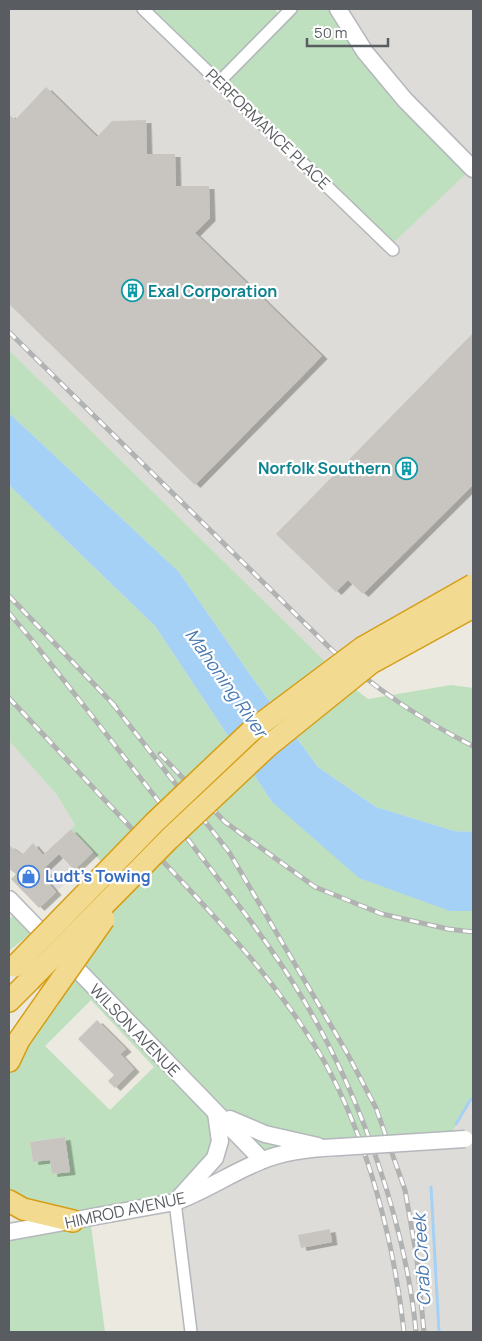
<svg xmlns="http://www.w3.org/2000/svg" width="482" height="1341" viewBox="0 0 482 1341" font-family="Manrope,sans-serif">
  <defs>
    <filter id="shadow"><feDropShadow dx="5.5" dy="3" stdDeviation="0" flood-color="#0004"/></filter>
  </defs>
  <rect width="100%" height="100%" fill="#ebe9e0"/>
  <g fill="#dedcd8">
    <path d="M9,9H143L390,246L338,9H473V607L345,681L9,350Z"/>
    <path d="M9,741L57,795L75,825L52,847L76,873L56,892L43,877L47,873L43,869L50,862L33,844L22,855L9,845Z"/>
    <path d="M473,1096V1332H191L175,1202L216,1113L461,1116Z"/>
  </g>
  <g fill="#bfe0bf" fill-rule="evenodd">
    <path d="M143,9H275L281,18L291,9H338L472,168L390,246Z"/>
    <path d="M9,350L345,681L368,699L451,685L473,688V832L454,831L376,807L318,767L251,676L179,572L9,413Z"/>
    <path d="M9,485L155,626L272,802L450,911H473V1096L447,1140L262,1160L217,1114L220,1141L175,1202L90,1218L105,1332H9V1232L71,1221L9,1201V1061L73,965L35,930L9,951V919L20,911L35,929L109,870L71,829L75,825L57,795L9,741ZM91,1000L154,1067L110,1110L45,1046ZM65,1137L70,1172L52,1174L50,1160L33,1162L30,1142Z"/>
  </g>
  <path fill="#a5d1f6" d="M9,413L179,572L251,676L318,767L376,807L454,831L473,832V911H450L359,878L272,802L155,626L9,485Z"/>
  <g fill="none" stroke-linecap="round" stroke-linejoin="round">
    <g stroke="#a5d1f6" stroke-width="3">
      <path d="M456,1124L471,1099"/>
      <path d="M431,1187L439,1332"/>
    </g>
  </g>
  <g fill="#c8c5c0" filter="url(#shadow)">
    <path d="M46,87L97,137L112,121L146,120L147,154H175L176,186H209L210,218L195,233L322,356L195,485L9,304V114L15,120Z"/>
    <path d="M473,333V485L363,594L348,580L336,592L276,534Z"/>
    <path d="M71,829L93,852L74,870L59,854L43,869L47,873L43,877L56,892L39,908L11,879L16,874L9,869V845L22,855L33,843L43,855Z"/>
    <path d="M97,1020L126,1049L120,1054L134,1069L115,1088L108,1081L114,1075L78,1039Z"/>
    <path d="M65,1137L70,1172L52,1174L50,1160L33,1162L30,1142Z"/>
    <path d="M330,1229L332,1242L301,1248L298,1235Z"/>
  </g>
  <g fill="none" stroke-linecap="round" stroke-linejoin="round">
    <defs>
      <g id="minor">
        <path d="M143,9L393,250"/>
        <path d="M219,82L291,9"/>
        <path d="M175,1202L191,1332"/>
      </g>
      <g id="secondary">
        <path d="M338,9L365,52L405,100L473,169"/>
        <path d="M9,899L262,1160"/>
        <path d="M230,1119L265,1134L318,1146"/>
        <path d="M179,1198L215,1158L220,1141L216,1113"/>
        <path d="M9,1232L175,1202C205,1191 231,1173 261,1161C284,1151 314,1148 340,1147"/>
      </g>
      <g id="motorway">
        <path d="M9,1001L30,980"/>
        <path d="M9,1061L19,1040L49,997"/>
        <path d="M9,1201L23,1209L73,1221"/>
      </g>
    </defs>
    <use href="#minor" stroke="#b3b6ba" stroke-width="14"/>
    <use href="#secondary" stroke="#b4b7bc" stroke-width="19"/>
    <use href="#motorway" stroke="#d69e15" stroke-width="24"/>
    <use href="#minor" stroke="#fff" stroke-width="11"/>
    <use href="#secondary" stroke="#fff" stroke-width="16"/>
    <use href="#motorway" stroke="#f2db90" stroke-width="21"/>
    <defs>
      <g id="rail">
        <path d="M9,332L332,650C376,689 421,720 473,746"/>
        <path d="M9,596L116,707"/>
        <path d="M9,613L31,639C82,703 133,768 183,833C226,889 271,944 306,1004C361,1097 406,1225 416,1332"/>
        <path d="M9,698C58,750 107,803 157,855C218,920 279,983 324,1061C368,1140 394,1242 404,1332"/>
        <path d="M112,703L229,852L346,1051L376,1108L405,1190L417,1259L424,1332"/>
        <path d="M160,754L225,822L315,887L382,914L448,929L473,932"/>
      </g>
    </defs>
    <use href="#rail" stroke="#b1b2b2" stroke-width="5"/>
    <use href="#rail" stroke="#fff" stroke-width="3" stroke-dasharray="9" stroke-linecap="butt"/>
    <defs>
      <path id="secondary-bridge" d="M340,1147L465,1139"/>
      <g id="motorway-bridge">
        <path d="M15,966L154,823L250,732L362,648L473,585"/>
        <path d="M30,980L169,839L268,746L371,663L473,607"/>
        <path d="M49,997L104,919"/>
      </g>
    </defs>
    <use href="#secondary-bridge" stroke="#b4b7bc" stroke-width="19" stroke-linecap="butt"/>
    <use href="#motorway-bridge" stroke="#d69e15" stroke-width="24" stroke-linecap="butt"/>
    <use href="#secondary-bridge" stroke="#fff" stroke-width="16"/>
    <use href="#motorway-bridge" stroke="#f2db90" stroke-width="21"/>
  </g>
  <defs>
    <symbol id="building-ring" viewBox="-11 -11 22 22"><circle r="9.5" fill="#fff" stroke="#0f9aa8" stroke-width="1.5"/><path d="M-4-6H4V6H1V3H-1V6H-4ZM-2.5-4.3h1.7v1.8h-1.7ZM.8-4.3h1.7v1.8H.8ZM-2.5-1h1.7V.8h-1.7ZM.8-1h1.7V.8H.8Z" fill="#0f9aa8"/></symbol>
    <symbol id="shop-ring" viewBox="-11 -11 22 22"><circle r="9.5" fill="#fff" stroke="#3f7fe0" stroke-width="1.5"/><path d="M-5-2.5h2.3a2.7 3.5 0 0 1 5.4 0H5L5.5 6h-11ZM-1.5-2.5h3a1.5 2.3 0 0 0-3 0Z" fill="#3f7fe0"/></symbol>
  </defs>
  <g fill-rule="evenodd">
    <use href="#building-ring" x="120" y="278" width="25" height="25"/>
    <use href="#building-ring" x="394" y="456" width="25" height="25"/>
    <use href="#shop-ring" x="16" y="864" width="25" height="25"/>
  </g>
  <g text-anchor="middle" stroke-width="4.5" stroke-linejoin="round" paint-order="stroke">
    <g font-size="16" fill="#595c60" stroke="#fff">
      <text transform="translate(268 129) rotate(44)" y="6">PERFORMANCE PLACE</text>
      <text transform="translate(135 1030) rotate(46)" y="6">WILSON AVENUE</text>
      <text transform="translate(125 1210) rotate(-12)" y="6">HIMROD AVENUE</text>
    </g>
    <g font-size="16" font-weight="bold" fill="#0d838f" stroke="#fff" text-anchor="start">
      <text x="148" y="297">Exal Corporation</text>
      <text x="391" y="474" text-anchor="end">Norfolk Southern</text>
    </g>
    <g font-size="16" font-weight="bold" fill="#366cbe" stroke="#fff" text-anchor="start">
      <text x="45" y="882">Ludt's Towing</text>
    </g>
    <g font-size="18" font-style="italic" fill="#4878ae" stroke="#fff">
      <text transform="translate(226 683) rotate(55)" y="6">Mahoning River</text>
      <text transform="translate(422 1260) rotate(-93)" y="6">Crab Creek</text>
    </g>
  </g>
  <rect width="482" height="1341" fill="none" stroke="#595c60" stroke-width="20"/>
  <path d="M307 38v8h81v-8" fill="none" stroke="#595c60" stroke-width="2.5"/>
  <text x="314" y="38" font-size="15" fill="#595c60" stroke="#ffffff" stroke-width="4" paint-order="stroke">50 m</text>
</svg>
